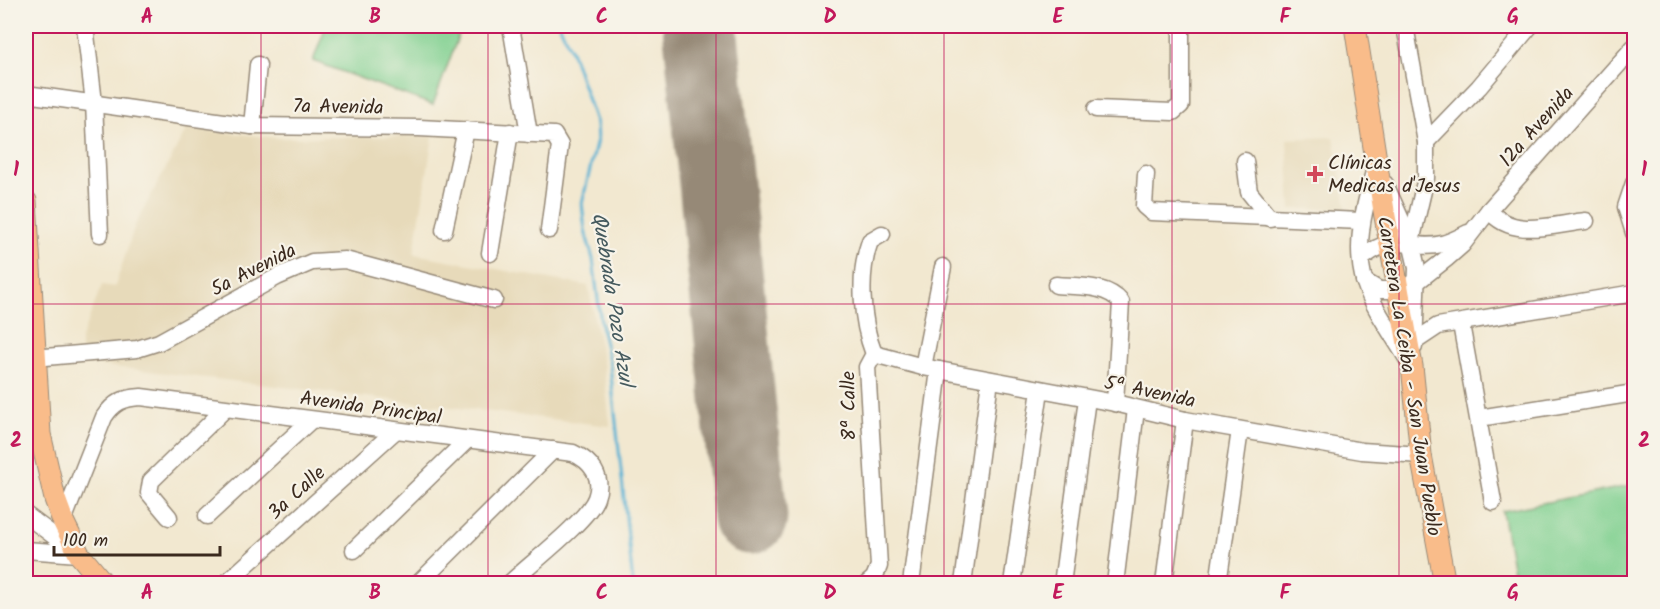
<svg xmlns="http://www.w3.org/2000/svg" width="1660" height="609" viewBox="0 0 1660 609" font-family="Kalam,sans-serif">
  <rect width="100%" height="100%" fill="#f7f3e8"/>
  <filter id="ink" filterUnits="userSpaceOnUse"><feTurbulence type="fractalNoise" baseFrequency=".0167" numOctaves="2"/><feDisplacementMap in="SourceGraphic" scale="12" xChannelSelector="R" yChannelSelector="G"/><feConvolveMatrix kernelMatrix="1 2 1 2 8 2 1 2 1" color-interpolation-filters="sRGB"/></filter>
  <filter id="wash" filterUnits="userSpaceOnUse"><feTurbulence type="fractalNoise" baseFrequency=".008" numOctaves="4" result="noise"/><feDisplacementMap in="SourceGraphic" scale="24" xChannelSelector="R" yChannelSelector="G"/><feGaussianBlur stdDeviation="1.35" result="paint"/><feColorMatrix in="noise" values="0 0 0 0 0 0 0 0 0 0 0 0 0 0 0 0 0 1.4 0 .05"/><feComposite in="paint" operator="in"/></filter>
  <g filter="url(#wash)">
    <rect width="100%" height="100%" fill="#f2e8d0"/>
    <g fill="#e7daba">
      <path d="M187,129L280,138L433,136L414,254L588,286L604,367L610,426L81,363V339L102,285L115,287L135,225Z"/>
      <path d="M1334,137L1346,208L1291,209L1287,139Z"/>
    </g>
    <g fill="#80d090" stroke="#5e7d57" stroke-width="1.5">
      <path d="M326,26H462L433,105L313,61Z"/>
      <path d="M1634,485V580L1619,584L1515,583L1502,511Z"/>
    </g>
    <g fill="none" stroke-linecap="round" stroke-linejoin="round">
      <path stroke="#57b2d4" stroke-width="3" d="M560,26L571,50L596,124L597,140L582,203L585,231L593,259L602,331L610,365L633,584"/>
      <path stroke="#968977" stroke-width="75" d="M700,26L750,517"/>
    </g>
  </g>
  <g filter="url(#ink)">
    <g fill="none" stroke-linecap="round" stroke-linejoin="round">
      <defs>
        <g id="minor">
          <path d="M85,26L94,103L100,234"/>
          <path d="M511,26L529,134"/>
          <path d="M1405,26L1426,142V178L1411,242"/>
          <path d="M26,94L252,126L419,128L554,135L560,145L549,230"/>
          <path d="M1096,109L1173,112L1181,105V26"/>
          <path d="M252,126L258,65"/>
          <path d="M1426,142L1479,87L1530,26"/>
          <path d="M1245,161L1249,192L1270,218"/>
          <path d="M1375,168C1365,205 1353,245 1365,283C1374,310 1393,335 1408,360"/>
          <path d="M1146,174L1144,206L1151,212L1361,221"/>
          <path d="M1634,183L1626,207L1634,233"/>
          <path d="M1385,184L1411,242L1417,268L1414,347"/>
          <path d="M1489,210C1512,240 1554,224 1586,221"/>
          <path d="M444,230L466,130"/>
          <path d="M490,253L510,132"/>
          <path d="M1362,258C1398,229 1409,252 1442,244C1451,242 1460,237 1468,233"/>
          <path d="M1364,281L1379,290H1398L1418,281L1446,259L1462,245L1489,210L1634,47"/>
          <path d="M1056,285C1078,287 1106,284 1121,302L1115,403"/>
          <path d="M1461,324L1493,502"/>
          <path d="M1414,342L1438,326L1634,293"/>
          <path d="M874,354L923,367L1115,403L1185,420L1362,451L1421,455"/>
          <path d="M34,358L137,349L159,342L277,277L312,262L345,260L494,300"/>
          <path d="M923,367L943,267"/>
          <path d="M1479,418L1634,393"/>
          <path d="M26,515L78,554"/>
          <path d="M207,516L311,420"/>
          <path d="M169,517L149,493L151,481L225,409"/>
          <path d="M63,521L104,417C114,402 123,398 141,397L573,453C591,461 604,477 596,498C588,520 529,565 509,584"/>
          <path d="M26,550L78,554"/>
          <path d="M354,550L466,441"/>
          <path d="M225,584L395,431"/>
          <path d="M418,584L553,450"/>
          <path d="M867,584L874,578L879,566L867,367L874,354C861,321 858,274 870,241L882,234"/>
          <path d="M911,584L939,370"/>
          <path d="M963,584L990,380"/>
          <path d="M1012,584L1040,390"/>
          <path d="M1062,584L1087,399"/>
          <path d="M1115,584L1136,409"/>
          <path d="M1164,584L1185,420"/>
          <path d="M1218,584L1240,430"/>
        </g>
        <g id="major">
          <path d="M1355,26L1384,211L1412,366L1421,455L1445,584"/>
          <path d="M26,201L40,434L55,499L63,521L79,554L104,584"/>
        </g>
      </defs>
      <use href="#minor" stroke="#968977" stroke-width="19"/>
      <use href="#major" stroke="#968977" stroke-width="23"/>
      <use href="#minor" stroke="#fff" stroke-width="16"/>
      <use href="#major" stroke="#f9bc8a" stroke-width="21"/>
    </g>
  </g>
  <path fill="none" stroke="#c2185b" stroke-width="1.5" stroke-opacity="0.55" d="M261,26V584M488,26V584M716,26V584M944,26V584M1172,26V584M1399,26V584M26,304H1634"/>
  <path fill="#d1495b" stroke="#f7f3e8" stroke-width="2" d="M1312 165h6v6h6v6h-6v6h-6v-6h-6v-6h6z"/>
  <g text-anchor="middle" stroke-width="4.5" stroke-linejoin="round" paint-order="stroke">
    <g font-size="20" fill="#3b2a1e" stroke="#f7f3e8">
      <text transform="translate(338 106) rotate(1)" y="7">7a Avenida</text>
      <text transform="translate(1536 126) rotate(-48)" y="7">12a Avenida</text>
      <text transform="translate(253 269) rotate(-27)" y="7">5a Avenida</text>
      <text transform="translate(1410 376) rotate(81)" y="7">Carretera La Ceiba - San Juan Pueblo</text>
      <text transform="translate(1150 391) rotate(12)" y="7">5ª Avenida</text>
      <text transform="translate(848 406) rotate(-91)" y="7">8ª Calle</text>
      <text transform="translate(371 407) rotate(8)" y="7">Avenida Principal</text>
      <text transform="translate(296 492) rotate(-42)" y="7">3a Calle</text>
    </g>
    <g font-size="20" fill="#3b2a1e" stroke="#f7f3e8" text-anchor="start">
      <text x="1328" y="169">Clínicas<tspan x="1328" dy="23">Medicas d'Jesus</tspan></text>
    </g>
    <g font-size="21" font-style="italic" fill="#455a5e" stroke="#f7f3e8">
      <text transform="translate(613 299) rotate(81)" y="7">Quebrada Pozo Azul</text>
    </g>
  </g>
  <rect width="1660" height="609" fill="none" stroke="#f7f3e8" stroke-width="66"/>
  <path d="M54 546v9h166v-9" fill="none" stroke="#3b2a1e" stroke-width="3"/>
  <text x="63" y="546" font-size="18" fill="#3b2a1e" stroke="#f7f3e8" stroke-width="4.5" paint-order="stroke">100 m</text>
  <rect x="33" y="33" width="1594" height="543" fill="none" stroke="#c2185b" stroke-width="2"/>
  <g font-size="20" text-anchor="middle" font-weight="bold" fill="#c2185b">
    <text x="147" y="23">A</text>
    <text x="375" y="23">B</text>
    <text x="602" y="23">C</text>
    <text x="830" y="23">D</text>
    <text x="1058" y="23">E</text>
    <text x="1285" y="23">F</text>
    <text x="1513" y="23">G</text>
    <text x="16" y="176">1</text>
    <text x="1644" y="176">1</text>
    <text x="16" y="447">2</text>
    <text x="1644" y="447">2</text>
    <text x="147" y="599">A</text>
    <text x="375" y="599">B</text>
    <text x="602" y="599">C</text>
    <text x="830" y="599">D</text>
    <text x="1058" y="599">E</text>
    <text x="1285" y="599">F</text>
    <text x="1513" y="599">G</text>
  </g>
</svg>
